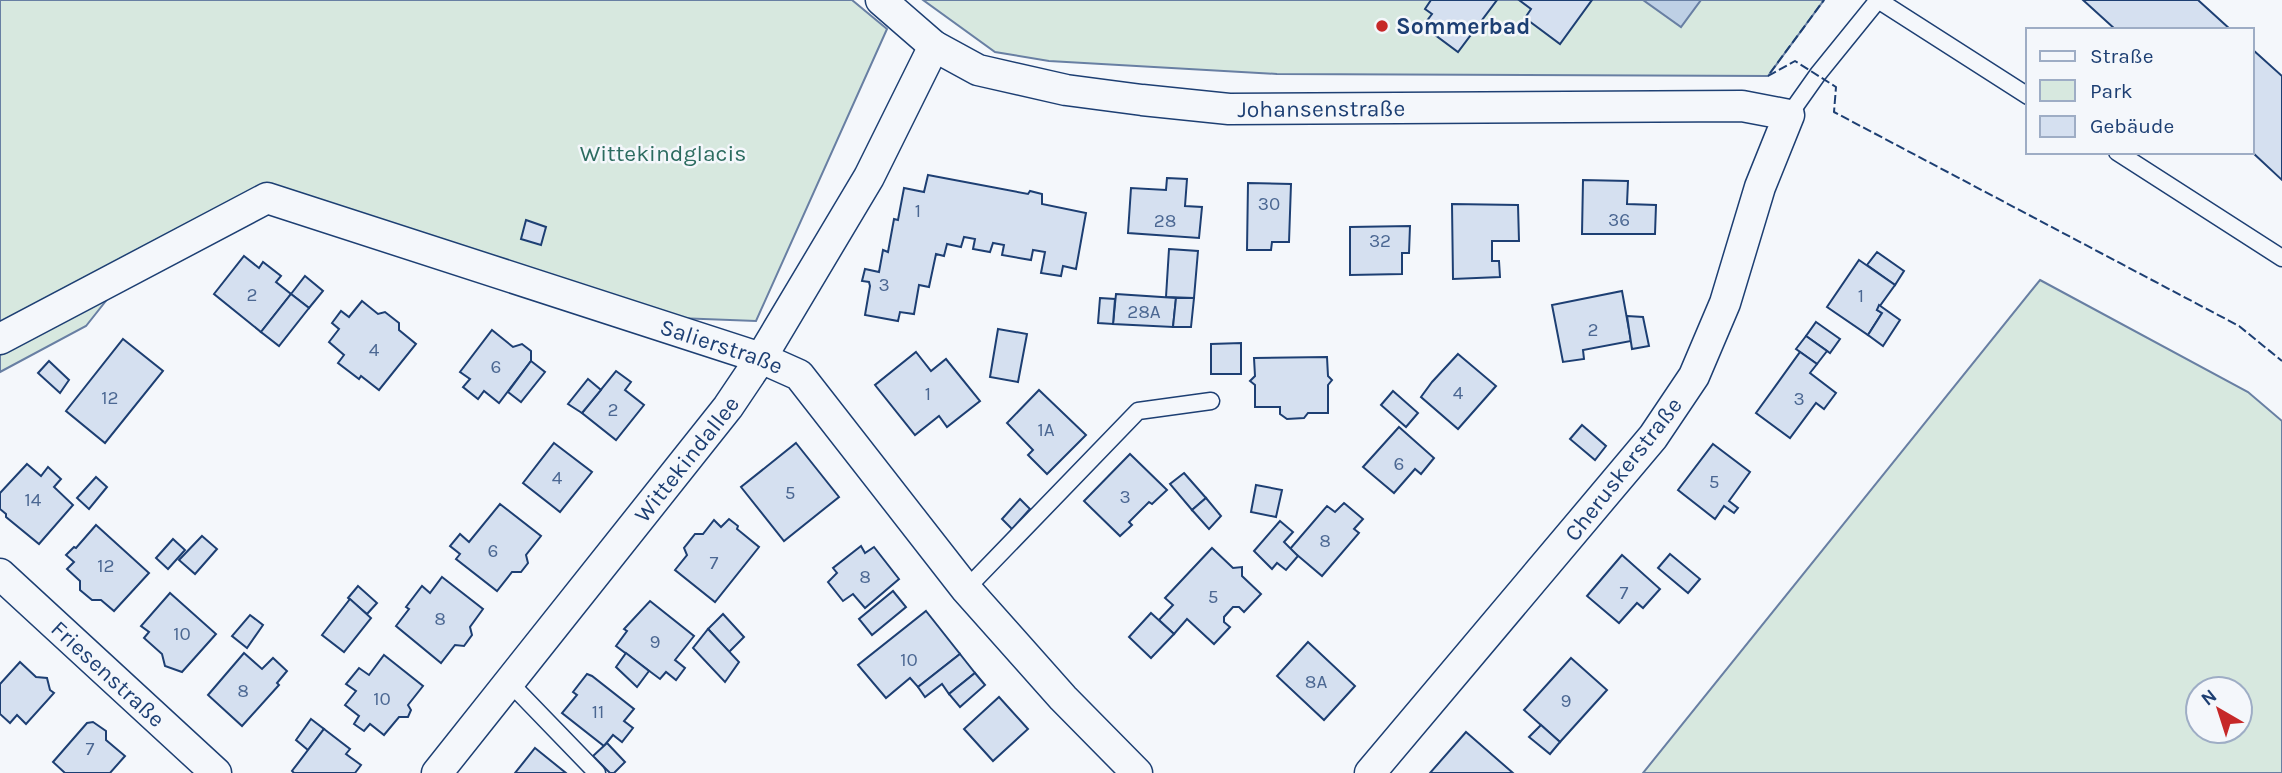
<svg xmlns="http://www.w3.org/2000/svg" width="2282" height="773" viewBox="0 0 2282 773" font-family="Karla,sans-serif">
  <rect width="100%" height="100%" fill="#f4f7fb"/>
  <g fill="#d7e8df" stroke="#687fa3" stroke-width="2" fill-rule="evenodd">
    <path d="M0,0H852L887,29L756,321L677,318L291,190L113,292L86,326L0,372Z"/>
    <path d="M923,0H1824L1768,76L1277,74L1049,61L995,52Z"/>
    <path d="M2040,280L2248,392L2282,421V773H1643ZM2198,689H2240V731H2198Z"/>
  </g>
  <path fill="#bed0e5" stroke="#687fa3" stroke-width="2" d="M1643,0H1701L1681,27Z"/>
  <g fill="#d5e0f0" stroke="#1d3f73" stroke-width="2">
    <path d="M1431,0H1497L1458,52L1423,26L1432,14L1425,9Z"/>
    <path d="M1519,0H1592L1560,44L1525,18L1531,9Z"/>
    <path d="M2083,0H2198L2231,30H2116Z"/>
    <path d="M2252,49L2282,76V180L2252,152Z"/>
    <path d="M928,175L1028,194L1030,191L1042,194V204L1086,213L1076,269L1063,266L1061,276L1041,273L1045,252L1033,250L1031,260L1002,255L1004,245L993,243L990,252L973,249L975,239L964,237L961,247L947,244L944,256L936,254L929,287L919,285L914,314L900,312L898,321L865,315L870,286L869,282L862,281L865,269L879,272L883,250L888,252L894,219L898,220L904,188L924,192Z"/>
    <path d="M1167,178L1187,179L1185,206L1202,207L1199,238L1128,233L1131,188L1166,190Z"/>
    <path d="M1583,180L1628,181L1627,204L1656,205L1655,234H1582Z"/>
    <path d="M1248,183L1291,184L1289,242H1272L1271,250H1247Z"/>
    <path d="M1452,204L1518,205L1519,241H1492V261H1499L1500,277L1453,279Z"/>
    <path d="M526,220L546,227L541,245L521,239Z"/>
    <path d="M1410,226L1409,253H1402V274L1350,275V227Z"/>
    <path d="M1169,249L1198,251L1194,298L1166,297Z"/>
    <path d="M1877,252L1904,271L1895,285L1867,265Z"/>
    <path d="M244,256L259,268L263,262L281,276L276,282L291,294L261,332L214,294Z"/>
    <path d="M1859,260L1895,285L1877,310L1882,313L1868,335L1827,307Z"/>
    <path d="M305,276L323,291L309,308L291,294Z"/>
    <path d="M1622,291L1631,341L1583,350L1584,359L1563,362L1552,305Z"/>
    <path d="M291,294L309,308L279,346L261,332Z"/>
    <path d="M1116,294L1176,298L1173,327L1113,324Z"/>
    <path d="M1100,298L1115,299L1113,324L1098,323Z"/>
    <path d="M1176,298H1194L1191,327H1173Z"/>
    <path d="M362,301L378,314L385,312L399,323V330L416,344L379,390L361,376L359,379L338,363L344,355L329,342L339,329L332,323L341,311L349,317Z"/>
    <path d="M1879,305L1900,320L1883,346L1868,335L1882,313L1877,310Z"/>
    <path d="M1627,316L1643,317L1649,346L1632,349Z"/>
    <path d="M1816,322L1840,339L1830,353L1806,336Z"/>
    <path d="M998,329L1027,334L1018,382L990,377Z"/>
    <path d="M492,330L513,347L522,344L531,351V361L499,403L484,391L478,399L463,387L470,379L460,372Z"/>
    <path d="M1806,336L1827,351L1817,364L1796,349Z"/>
    <path d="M123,339L163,371L105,443L66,411Z"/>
    <path d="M1241,343V374H1211V344Z"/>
    <path d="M916,352L931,371L946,359L980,401L947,427L939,416L915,435L875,385Z"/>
    <path d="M1800,352L1817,364L1810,373L1836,393L1824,409L1816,403L1790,438L1756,413Z"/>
    <path d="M1458,354L1496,386L1458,429L1421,397L1432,382Z"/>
    <path d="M1327,357L1328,376L1332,380L1328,385V413H1308L1304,418L1287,419L1280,414V407H1255V385L1250,381L1255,376L1254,358Z"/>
    <path d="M49,361L69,380L60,393L38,373Z"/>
    <path d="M531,361L545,372L521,402L508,392Z"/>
    <path d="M616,371L631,382L625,390L644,405L616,440L582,413Z"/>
    <path d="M588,379L601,390L582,413L568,404Z"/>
    <path d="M1039,390L1086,435L1047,474L1028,455L1033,450L1007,423Z"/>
    <path d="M1393,391L1418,413L1406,427L1381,405Z"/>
    <path d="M1582,425L1606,446L1595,460L1570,439Z"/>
    <path d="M1399,427L1434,458L1421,474L1415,469L1394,493L1363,467Z"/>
    <path d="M554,443L592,472L560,512L523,483Z"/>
    <path d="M796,443L839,497L784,541L741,487Z"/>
    <path d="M1713,444L1750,472L1729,501L1738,508L1734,513L1724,506L1715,519L1678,490Z"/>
    <path d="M1130,454L1167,490L1152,504L1149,502L1129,522L1132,525L1120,536L1084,501Z"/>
    <path d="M27,464L41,476L48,467L61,479L54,487L73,505L39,544L6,517V514L0,509V493Z"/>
    <path d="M1184,473L1206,498L1192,510L1170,484Z"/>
    <path d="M96,477L107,487L89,509L77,498Z"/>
    <path d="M1256,485L1282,490L1276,517L1251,512Z"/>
    <path d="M1206,498L1221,516L1209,529L1192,510Z"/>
    <path d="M1020,499L1030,509L1012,529L1002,519Z"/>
    <path d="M1344,503L1363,519L1354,529L1359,533L1322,576L1290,549L1327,506L1335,512Z"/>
    <path d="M500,504L541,536L526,555L528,563L521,572H512L497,591L456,559L460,554L450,546L460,534L469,542Z"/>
    <path d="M729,519L738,526L737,529L759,547L715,602L675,570L687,555L684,548L695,534H703L714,520L721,527Z"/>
    <path d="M1280,521L1293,532L1284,542L1298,556L1286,570L1277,563L1272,569L1254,551Z"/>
    <path d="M96,525L149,573L114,611L101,600H92L80,590V581L67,569L74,562L66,555L74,547L76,548Z"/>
    <path d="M202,536L217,549L195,574L179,560Z"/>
    <path d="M173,539L185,550L168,569L156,558Z"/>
    <path d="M861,546L865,553L874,547L899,579L865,608L853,594L843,601L828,582L837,573L833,568Z"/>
    <path d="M1212,548L1233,568L1242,567V576L1261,594L1244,612L1239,607H1233L1224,617V622L1230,627L1214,644L1187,619L1174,634L1159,620L1173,605L1165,598Z"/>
    <path d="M1670,554L1700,579L1688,593L1658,568Z"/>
    <path d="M1622,555L1660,589L1643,608L1637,603L1619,623L1587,596Z"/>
    <path d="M442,577L483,609L470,627L472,635L464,646L455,645L441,663L396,626L409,609L406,607L422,586L430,593Z"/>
    <path d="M358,586L377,603L367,614L348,598Z"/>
    <path d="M893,591L906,607L872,635L859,619Z"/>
    <path d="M170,593L216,634L182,672L165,666L162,654L144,638L149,632L141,626Z"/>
    <path d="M350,599L371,618L344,652L322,635Z"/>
    <path d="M650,601L694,636L675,660L685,668L676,680L666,672L660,679L616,646L627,631L624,629Z"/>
    <path d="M926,611L960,654L918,687L910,678L886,698L858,665Z"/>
    <path d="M1151,613L1174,634L1151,658L1129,637Z"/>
    <path d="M723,614L744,637L729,652L708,629Z"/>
    <path d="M250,615L263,625L247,648L232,636Z"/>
    <path d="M708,629L739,662L725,682L693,648Z"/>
    <path d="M1308,642L1355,686L1324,720L1277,676Z"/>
    <path d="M244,653L262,669L273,658L287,671L277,683L279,685L242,726L208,695Z"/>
    <path d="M626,653L649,671L637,687L616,667Z"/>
    <path d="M960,654L975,673L949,694L942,684L925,697L918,687Z"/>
    <path d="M384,655L423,686L408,705L411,710L408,717H399L384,735L370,724L364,731L354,724L359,716L345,705L356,691L346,684L359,668L369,675Z"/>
    <path d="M1571,658L1607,690L1560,742L1524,710Z"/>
    <path d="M20,662L36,677L47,678L50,690L54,693L26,724L17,715L10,723L0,714V684Z"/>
    <path d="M975,673L985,685L960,707L949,694Z"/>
    <path d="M587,674L592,676L634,709L624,721L633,728L622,742L613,735L604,746L562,713L577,695L573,692Z"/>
    <path d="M999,697L1028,729L993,761L964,729Z"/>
    <path d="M311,719L324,729L308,750L296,740Z"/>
    <path d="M93,722L106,731V740L125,756L110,773H65L53,762L87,723Z"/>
    <path d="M1541,725L1560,742L1550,754L1529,737Z"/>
    <path d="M324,729L350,749L346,754L361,765L355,773H294L292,771Z"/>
    <path d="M1466,732L1513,773H1430Z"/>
    <path d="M607,743L625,762L614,773H610L593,756Z"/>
    <path d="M535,748L566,773H515Z"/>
  </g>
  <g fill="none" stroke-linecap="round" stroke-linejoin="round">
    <defs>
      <g id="service">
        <path d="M1878,0L2028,96"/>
        <path d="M1789,115L1818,74L1878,0"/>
        <path d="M2117,152L2282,258"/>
        <path d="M966,589L1138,411L1211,401"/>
        <path d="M510,683L597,773"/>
      </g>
      <g id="minor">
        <path id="s1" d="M881,0L934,46L978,70L1066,90L1142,100L1229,109L1742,106L1789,115L1760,187L1725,303L1694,376L1653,437L1370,773"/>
        <path id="s2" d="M0,339L267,198L761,358L799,375L966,589L1063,698L1137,773"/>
        <path id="s3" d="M0,574L216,773"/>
        <path id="s4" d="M437,773L728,407L761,358L869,177L934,46"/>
      </g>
    </defs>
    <use href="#service" stroke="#1d3f73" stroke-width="19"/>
    <use href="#minor" stroke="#1d3f73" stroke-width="33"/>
    <use href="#service" stroke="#f4f7fb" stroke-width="16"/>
    <use href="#minor" stroke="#f4f7fb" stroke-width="30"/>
    <g stroke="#1d3f73" stroke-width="2" stroke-dasharray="9 3.5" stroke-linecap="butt">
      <path d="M1770,73L1824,0"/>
      <path d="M1768,76L1795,61L1836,87L1834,112L2239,326L2282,361"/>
    </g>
  </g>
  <circle fill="#c62828" stroke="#f4f7fb" stroke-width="2.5" cx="1382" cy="26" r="7"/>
  <g text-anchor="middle" stroke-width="5" stroke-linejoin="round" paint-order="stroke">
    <g font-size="19" fill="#4b6792">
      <text x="1269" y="210">30</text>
      <text x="918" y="217">1</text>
      <text x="1619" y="226">36</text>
      <text x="1165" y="227">28</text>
      <text x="1380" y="247">32</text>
      <text x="884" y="291">3</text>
      <text x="252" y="301">2</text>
      <text x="1861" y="302">1</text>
      <text x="1144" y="318">28A</text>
      <text x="1593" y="336">2</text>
      <text x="374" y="356">4</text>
      <text x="496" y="373">6</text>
      <text x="1458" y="399">4</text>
      <text x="928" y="400">1</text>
      <text x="110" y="404">12</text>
      <text x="1799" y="405">3</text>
      <text x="613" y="416">2</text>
      <text x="1046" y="436">1A</text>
      <text x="1399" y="470">6</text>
      <text x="557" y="484">4</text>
      <text x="1714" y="488">5</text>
      <text x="790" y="499">5</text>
      <text x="1125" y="503">3</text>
      <text x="33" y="506">14</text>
      <text x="1325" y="547">8</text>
      <text x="493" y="557">6</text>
      <text x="714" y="569">7</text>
      <text x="106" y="572">12</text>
      <text x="865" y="583">8</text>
      <text x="1624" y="599">7</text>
      <text x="1213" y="603">5</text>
      <text x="440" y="625">8</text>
      <text x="182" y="640">10</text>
      <text x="655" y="648">9</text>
      <text x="909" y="666">10</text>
      <text x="1316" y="688">8A</text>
      <text x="243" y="697">8</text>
      <text x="382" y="705">10</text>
      <text x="1566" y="707">9</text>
      <text x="598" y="718">11</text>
      <text x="90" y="755">7</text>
    </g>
    <g font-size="23" font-weight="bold" fill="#1d3f73" stroke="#f4f7fb" text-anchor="start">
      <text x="1396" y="34">Sommerbad</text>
    </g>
    <g font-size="23" fill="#1d3f73" stroke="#f4f7fb">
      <text dy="8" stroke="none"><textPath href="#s1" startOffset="467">Johansenstraße</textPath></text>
      <text dy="8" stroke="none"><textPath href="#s2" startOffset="780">Salierstraße</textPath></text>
      <text dy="8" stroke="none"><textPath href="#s4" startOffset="401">Wittekindallee</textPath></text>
      <text transform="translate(1623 469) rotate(-52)" y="8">Cheruskerstraße</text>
      <text dy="8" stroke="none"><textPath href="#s3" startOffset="147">Friesenstraße</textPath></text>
    </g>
    <g font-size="23" fill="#2c6c60" stroke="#f4f7fb">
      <text x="663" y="161">Wittekindglacis</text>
    </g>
  </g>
  <rect x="2026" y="28" width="228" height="126" fill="#f4f7fb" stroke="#9eadc5" stroke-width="2"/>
  <rect x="2040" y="51" width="35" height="10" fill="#f4f7fb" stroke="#9eadc5" stroke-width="2"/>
  <text x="2090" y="63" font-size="21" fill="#1d3f73">Straße</text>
  <rect x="2040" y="80" width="35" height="21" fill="#d7e8df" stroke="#9eadc5" stroke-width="2"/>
  <text x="2090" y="98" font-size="21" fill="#1d3f73">Park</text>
  <rect x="2040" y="116" width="35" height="21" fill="#d5e0f0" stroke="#9eadc5" stroke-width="2"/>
  <text x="2090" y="133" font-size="21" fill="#1d3f73">Gebäude</text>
  <g transform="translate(2219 710) rotate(321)"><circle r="33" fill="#f4f7fb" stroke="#9eadc5" stroke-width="2"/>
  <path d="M0-5L12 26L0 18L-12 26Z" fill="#c62828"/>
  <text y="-10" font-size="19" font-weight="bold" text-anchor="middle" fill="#1d3f73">N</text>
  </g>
</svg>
